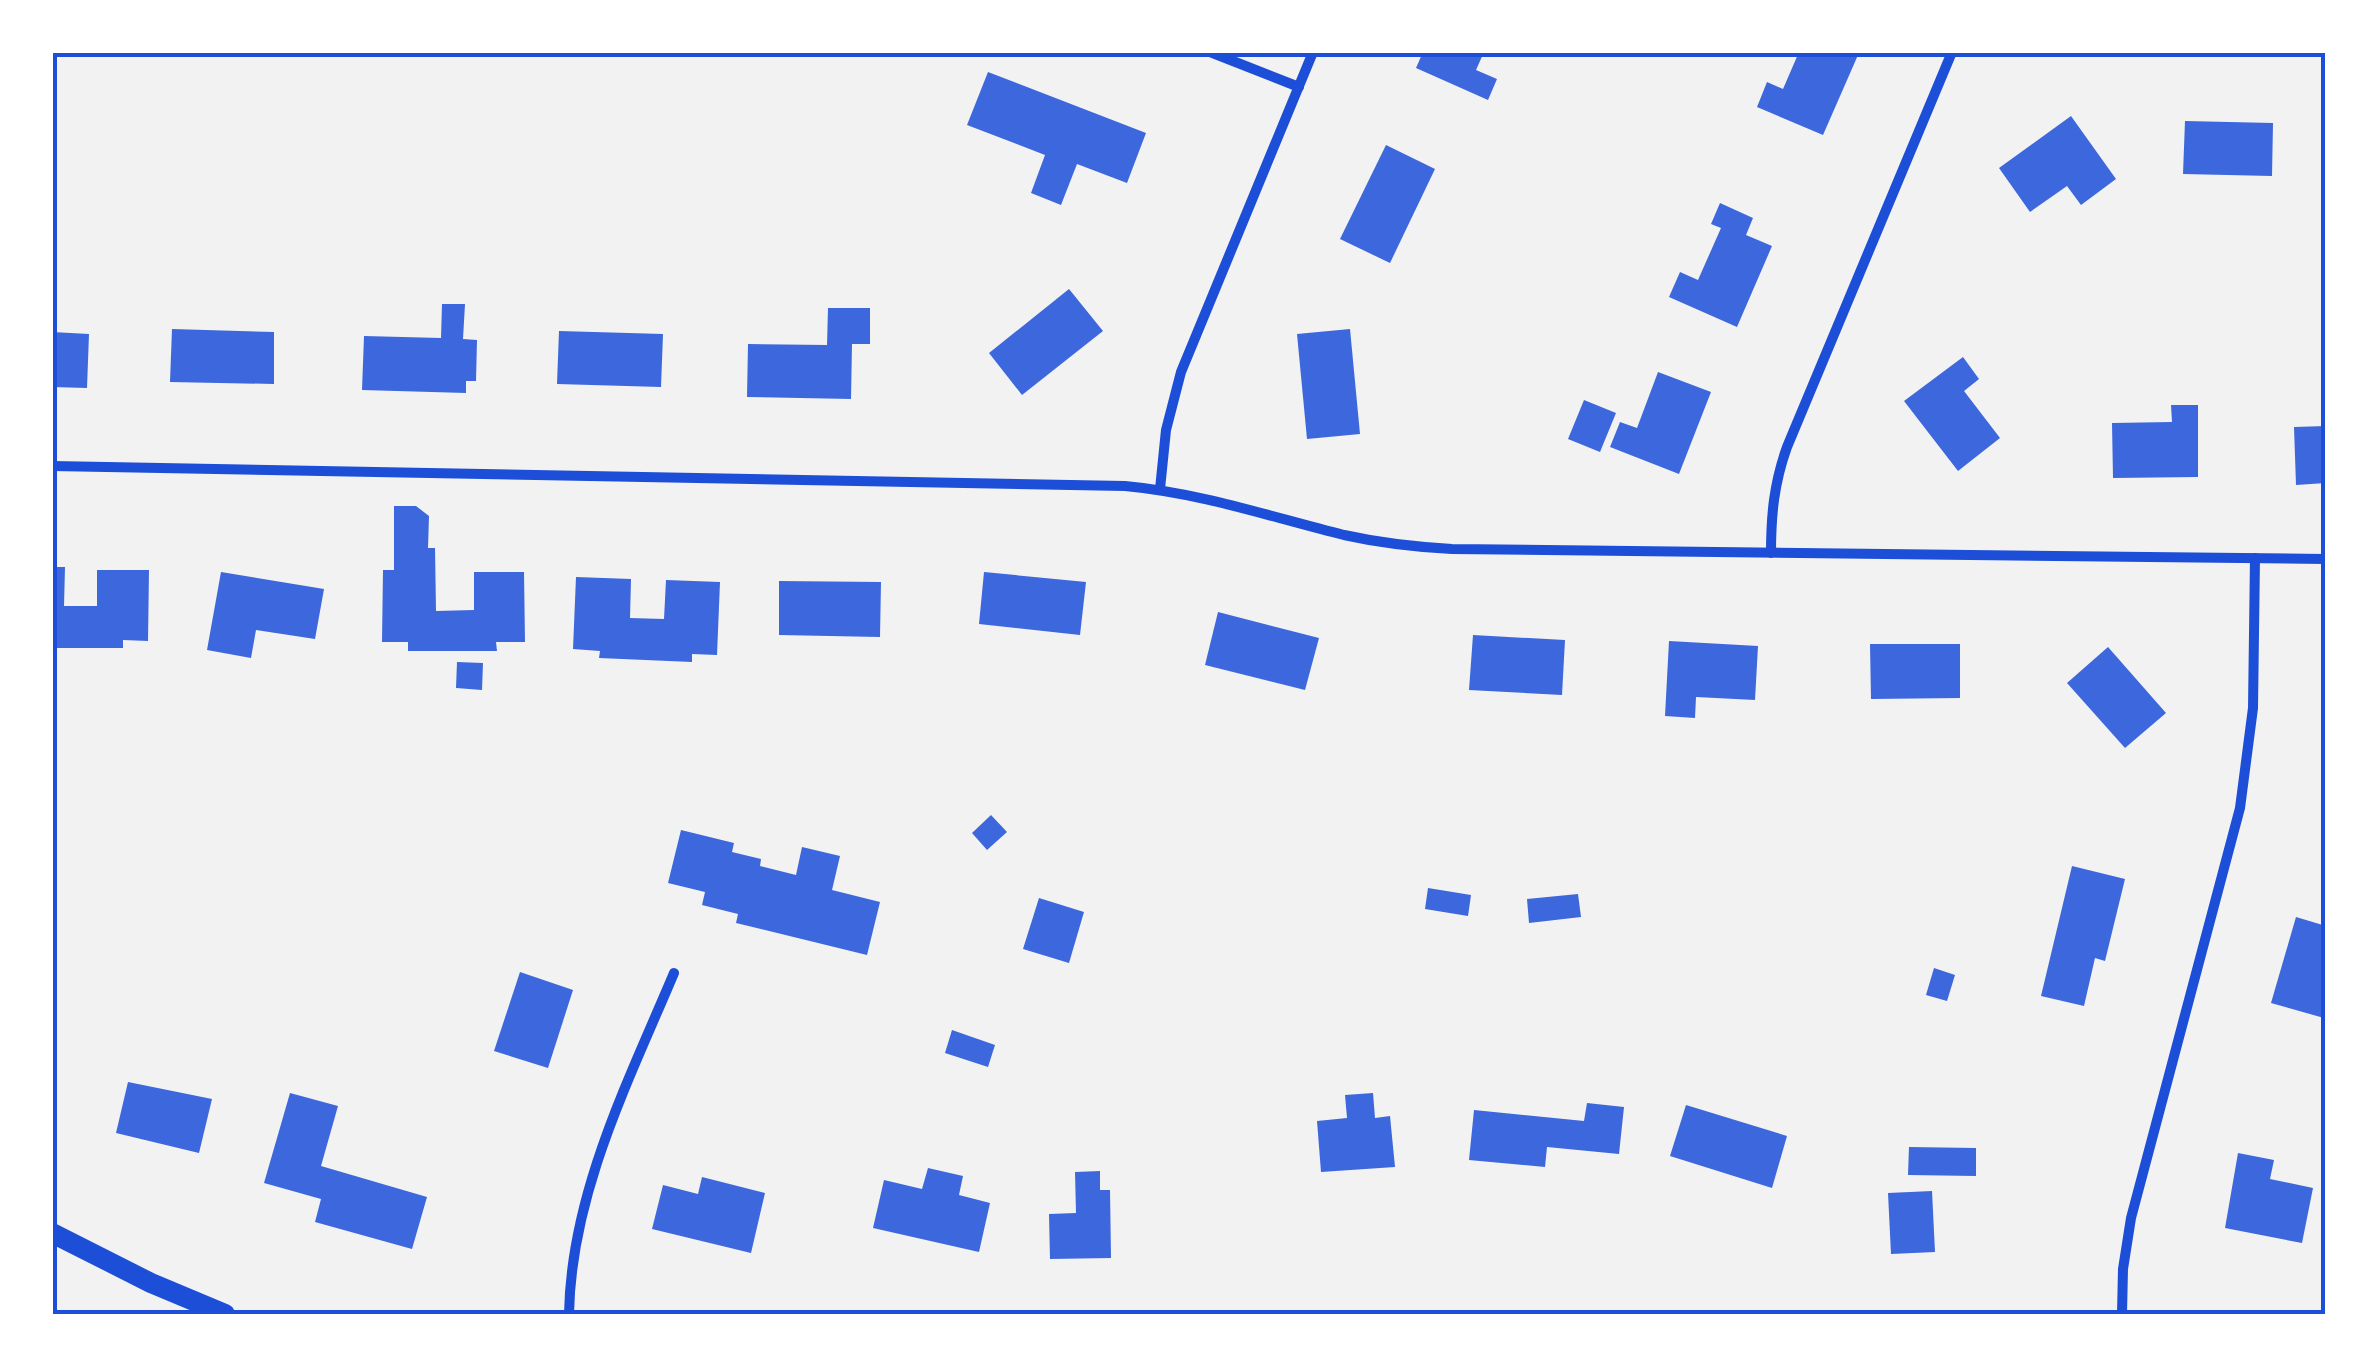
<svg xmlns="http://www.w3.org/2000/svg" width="2378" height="1367" viewBox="0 0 2378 1367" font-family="Rubik,sans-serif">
  <rect width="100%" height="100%" fill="#f2f2f2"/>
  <g fill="#3d67dc">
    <path d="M1423,52H1484L1476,70L1497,79L1488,100L1416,68Z"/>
    <path d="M1799,52H1852L1858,55L1823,135L1757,107L1767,82L1783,89Z"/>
    <path d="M988,72L1146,133L1127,183L1077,164L1061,205L1031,193L1045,155L967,125Z"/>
    <path d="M2071,116L2116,179L2081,205L2067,186L2030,212L1999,168Z"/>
    <path d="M2185,121L2273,123L2272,176L2183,174Z"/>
    <path d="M1386,145L1435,169L1390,263L1340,239Z"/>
    <path d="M1720,203L1753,218L1746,235L1772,246L1737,327L1669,297L1680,272L1698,280L1721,228L1711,224Z"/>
    <path d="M1069,289L1103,331L1022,395L989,353Z"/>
    <path d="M442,304H465L463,339L477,340L476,381H466V393L362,390L364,336L441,338Z"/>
    <path d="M828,308H870V344H852L851,399L747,397L748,344L827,345Z"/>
    <path d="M172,329L274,332V384L170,382Z"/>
    <path d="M1350,329L1360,434L1307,439L1297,334Z"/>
    <path d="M559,331L663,334L661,387L557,384Z"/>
    <path d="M52,332L89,334L87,388L52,387Z"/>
    <path d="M1963,357L1979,379L1964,391L2000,438L1958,471L1904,401Z"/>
    <path d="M1658,372L1711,392L1679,474L1610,447L1620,422L1637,428Z"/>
    <path d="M1584,400L1616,413L1600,452L1568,439Z"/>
    <path d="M2171,405H2198V477L2113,478L2112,423L2172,422Z"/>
    <path d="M2326,426V483L2296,485L2294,427Z"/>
    <path d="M394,506H416L429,516L428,548H435L436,611L474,610V572H524L525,642H496L497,651H408V642H382L383,570H394Z"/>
    <path d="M52,567H65L64,606H97V570H149L148,641L123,640V648H52Z"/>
    <path d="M221,572L324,589L315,639L256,630L251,658L207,650Z"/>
    <path d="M984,572L1086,582L1080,635L979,624Z"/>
    <path d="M576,577L631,579L630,618L664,619L666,580L720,582L717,655L692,654V662L599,658L600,651L573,649Z"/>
    <path d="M779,581L881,582L880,637L779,635Z"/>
    <path d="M1218,612L1319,638L1305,690L1205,665Z"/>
    <path d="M1473,635L1565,640L1562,695L1469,690Z"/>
    <path d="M1669,641L1758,646L1755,700L1696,697L1695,718L1665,716Z"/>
    <path d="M1870,644H1960V698L1871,699Z"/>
    <path d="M2108,647L2166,713L2125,748L2067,683Z"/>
    <path d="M457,662L483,663L482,690L456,688Z"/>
    <path d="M991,815L1007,832L987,850L972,833Z"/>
    <path d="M681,830L734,843L732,852L761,859L760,866L796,875L802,847L840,856L832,890L880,902L867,955L736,923L738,914L702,905L705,892L668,883Z"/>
    <path d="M2072,866L2125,879L2105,961L2095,958L2084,1006L2041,996Z"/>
    <path d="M1428,888L1471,895L1468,916L1425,909Z"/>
    <path d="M1578,894L1581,917L1529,923L1527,899Z"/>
    <path d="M1039,898L1084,912L1069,963L1023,949Z"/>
    <path d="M2296,917L2326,926L2324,1018L2271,1003Z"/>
    <path d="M1934,968L1955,975L1947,1001L1926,995Z"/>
    <path d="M520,972L573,990L548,1068L494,1051Z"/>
    <path d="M952,1030L995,1045L988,1067L945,1053Z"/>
    <path d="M128,1082L212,1099L199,1153L116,1133Z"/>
    <path d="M290,1093L338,1106L321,1166L427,1197L412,1249L315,1222L321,1199L264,1183Z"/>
    <path d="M1373,1093L1375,1118L1390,1116L1395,1167L1321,1172L1317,1121L1347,1118L1345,1095Z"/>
    <path d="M1587,1103L1624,1107L1619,1154L1547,1147L1545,1167L1469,1160L1474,1110L1584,1121Z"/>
    <path d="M1686,1105L1787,1136L1772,1188L1670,1156Z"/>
    <path d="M1909,1147L1976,1148V1176L1908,1175Z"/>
    <path d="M2238,1153L2274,1160L2270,1179L2313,1188L2302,1243L2225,1228Z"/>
    <path d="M928,1168L963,1176L959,1195L990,1203L979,1252L873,1228L884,1180L922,1189Z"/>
    <path d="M1100,1171V1190H1110L1111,1258L1050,1259L1049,1214L1076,1213L1075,1172Z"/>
    <path d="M702,1177L765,1193L751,1253L652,1229L663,1185L698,1194Z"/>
    <path d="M1932,1191L1935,1252L1891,1254L1888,1193Z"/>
  </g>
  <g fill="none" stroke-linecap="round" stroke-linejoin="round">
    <g stroke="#1d4ed8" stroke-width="10">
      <path d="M1210,52L1299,87"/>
      <path d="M52,466L1125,486C1201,493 1271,517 1344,535C1380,543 1416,547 1452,549L2326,559"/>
      <path d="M1160,489L1166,430L1181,372L1313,52"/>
      <path d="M1771,553C1771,515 1774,483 1787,447L1952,52"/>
      <path d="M569,1314C571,1194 628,1082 674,973"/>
      <path d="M2122,1314L2123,1269L2131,1218L2240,808L2253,708L2255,558"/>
    </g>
    <path stroke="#1d4ed8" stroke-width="20" d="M52,1233L151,1283L225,1314"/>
  </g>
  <rect width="2378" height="1367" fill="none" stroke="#ffffff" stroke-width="110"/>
  <rect x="55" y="55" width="2268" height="1257" fill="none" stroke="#1d4ed8" stroke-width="4"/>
</svg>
